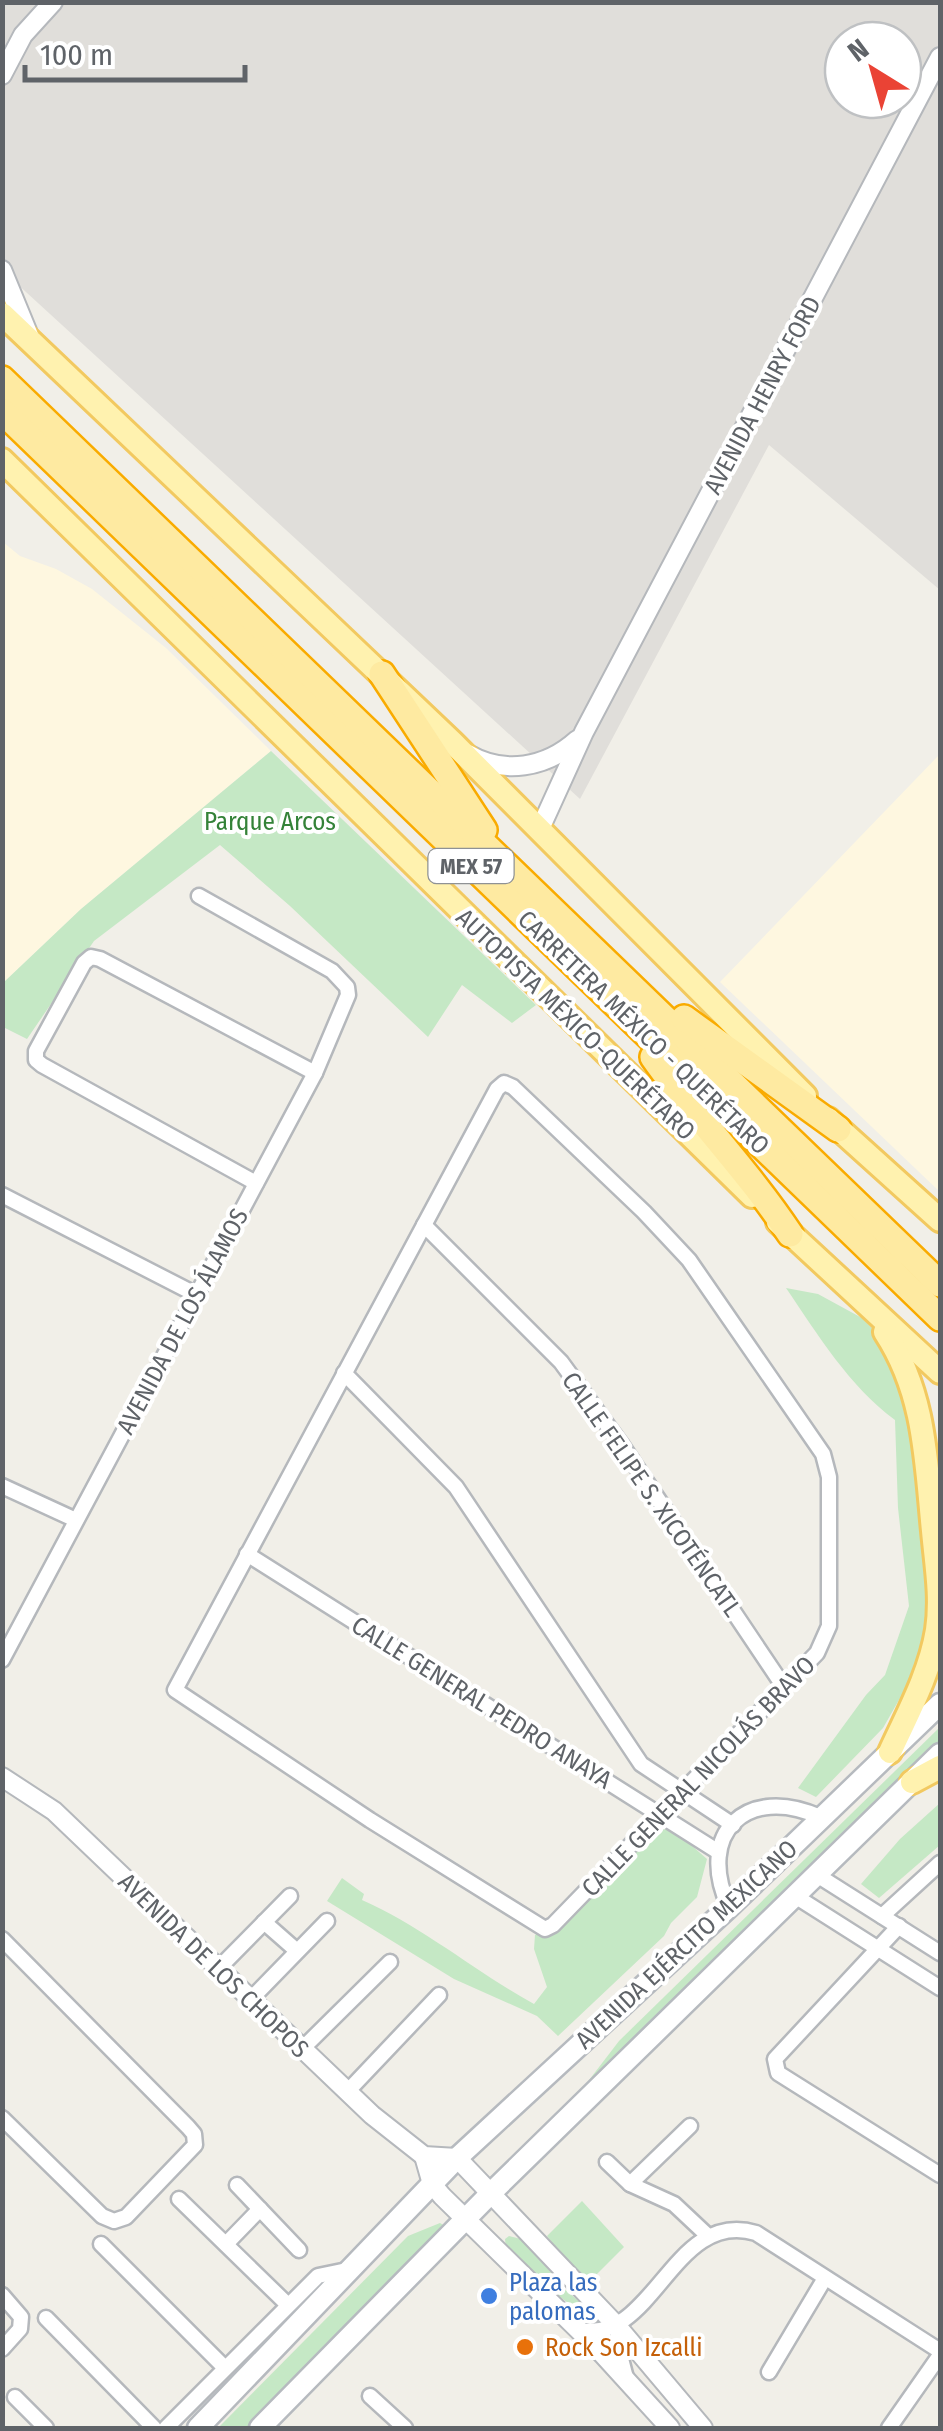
<svg xmlns="http://www.w3.org/2000/svg" width="943" height="2431" viewBox="0 0 943 2431" font-family="'Fira Sans Condensed',sans-serif">
  <rect width="100%" height="100%" fill="#f1efe8"/>
  <g fill="#fef7e0">
    <path d="M3,542L20,556L56,569L92,589L166,648L271,751L81,909L3,983Z"/>
    <path d="M940,754V1192L720,982Z"/>
  </g>
  <path fill="#e0deda" fill-rule="evenodd" d="M2,3H940V590L769,445L580,799L3,271ZM843,40H903V100H843Z"/>
  <g fill="#c5e8c5">
    <path d="M271,751L536,1005L512,1023L462,985L428,1037L290,906L220,845L94,941L27,1039L3,1027V983L81,909Z"/>
    <path d="M786,1288L818,1294L862,1318L881,1337L914,1412L925,1547L927,1637L912,1677L883,1728L816,1797L798,1788L866,1695L885,1675L909,1606L898,1508L895,1420C849,1386 818,1335 786,1288Z"/>
    <path d="M940,1727V1741L829,1854L573,2101L619,2041Z"/>
    <path d="M940,1803V1845L879,1898L861,1884L900,1839Z"/>
    <path d="M652,1821L662,1829L675,1831L707,1859L697,1897L671,1923L664,1936L558,2036L537,2016L454,1979L327,1901L342,1878L364,1894L362,1900C423,1927 476,1972 534,2004L547,1987L534,1949L535,1935L552,1924Z"/>
    <path d="M582,2201L624,2247L585,2286L547,2236Z"/>
    <path d="M440,2223L445,2226L251,2428H218L408,2236Z"/>
    <path d="M509,2236L521,2239L531,2247L562,2287L606,2324L601,2326C566,2304 536,2277 506,2249L505,2239Z"/>
  </g>
  <g fill="none" stroke-linecap="round" stroke-linejoin="round">
    <defs>
      <g id="minor">
        <path d="M504,1083L513,1087L644,1212L689,1260L823,1454L829,1477V1626L817,1653L553,1925L545,1929L370,1820L175,1690L497,1089Z"/>
        <path d="M256,1183L42,1065L36,1060V1051L84,963L91,957L100,959L315,1073"/>
        <path d="M2,1195L195,1294"/>
        <path d="M424,1225L561,1362L621,1444L784,1687"/>
        <path d="M344,1373L456,1487L641,1764L733,1825"/>
        <path d="M2,1486L76,1520"/>
        <path d="M247,1554L717,1851"/>
        <path d="M2,1660L315,1073L348,995L347,987L332,971L199,896"/>
        <path d="M817,1875L940,1953"/>
        <path d="M795,1896L940,1988"/>
        <path d="M729,1907C695,1833 747,1784 820,1817"/>
        <path d="M882,1916L940,1863"/>
        <path d="M264,1922L297,1951"/>
        <path d="M899,1926L775,2059L778,2073L940,2175"/>
        <path d="M2,1939L188,2127L194,2134L195,2145L126,2217L114,2221L102,2216L2,2118"/>
        <path d="M218,1969L290,1896"/>
        <path d="M250,2000L327,1921"/>
        <path d="M302,2049L390,1962"/>
        <path d="M347,2092L439,1995"/>
        <path d="M607,2162L630,2184L674,2204L707,2235"/>
        <path d="M630,2184L690,2126"/>
        <path d="M237,2185L299,2250"/>
        <path d="M179,2199L288,2305"/>
        <path d="M101,2244L225,2368"/>
        <path d="M226,2244L260,2209"/>
        <path d="M2,2295L21,2317L20,2329L2,2349"/>
        <path d="M46,2318L154,2428"/>
        <path d="M617,2326L619,2351L626,2378"/>
        <path d="M579,2330C654,2345 673,2208 756,2233L940,2351"/>
        <path d="M769,2372L825,2278"/>
        <path d="M370,2396L405,2428"/>
        <path d="M15,2397L46,2428"/>
        <path d="M166,2428L318,2276L347,2270"/>
        <path d="M889,2428L940,2355"/>
      </g>
      <g id="tertiary">
        <path d="M2,75L23,35L53,2"/>
        <path d="M2,270L30,338"/>
        <path d="M468,754C504,775 546,768 577,740"/>
        <path d="M539,831L584,732L940,57"/>
        <path d="M2,1777L54,1811L372,2115L424,2156L457,2158L617,2326L703,2428"/>
        <path d="M424,2156L432,2184L442,2196L597,2348L670,2428"/>
      </g>
      <g id="secondary">
        <path d="M198,2428L457,2158L729,1907L940,1704"/>
        <path d="M260,2428L492,2192L940,1754"/>
      </g>
      <g id="primary">
        <path d="M2,314L453,743L805,1096"/>
        <path d="M2,460L752,1196"/>
        <path d="M828,1119L940,1220"/>
        <path d="M778,1222L940,1372"/>
        <path d="M885,1332C925,1393 926,1460 933,1531C936,1564 942,1597 937,1630C930,1673 908,1713 890,1752"/>
        <path d="M912,1782L940,1767"/>
      </g>
      <g id="trunk">
        <path d="M2,379L940,1284"/>
        <path d="M2,411L940,1318"/>
        <path d="M382,674L484,830"/>
        <path d="M684,1018L838,1129"/>
        <path d="M653,1057C696,1118 749,1172 790,1234"/>
      </g>
    </defs>
    <use href="#minor" stroke="#b5b8bc" stroke-width="19"/>
    <use href="#tertiary" stroke="#b5b8bc" stroke-width="22"/>
    <use href="#secondary" stroke="#b6babf" stroke-width="25"/>
    <use href="#primary" stroke="#f2c960" stroke-width="28"/>
    <use href="#trunk" stroke="#f9ab00" stroke-width="30"/>
    <use href="#minor" stroke="#fff" stroke-width="14"/>
    <use href="#tertiary" stroke="#fff" stroke-width="18"/>
    <use href="#secondary" stroke="#fff" stroke-width="20"/>
    <use href="#primary" stroke="#fff2af" stroke-width="22"/>
    <use href="#trunk" stroke="#feeaa1" stroke-width="25"/>
  </g>
  <circle fill="#3f7fe0" stroke="#fff" stroke-width="4" cx="489" cy="2296" r="10"/>
  <circle fill="#e8710a" stroke="#fff" stroke-width="4" cx="525" cy="2347" r="10"/>
  <g text-anchor="middle" stroke-width="8" stroke-linejoin="round" paint-order="stroke">
    <rect fill="#fff" stroke="#8f9295" stroke-width="2.5" x="428.5" y="849" width="85" height="34" rx="8"/>
    <g font-size="22" font-weight="bold" fill="#5f6368">
      <text x="471" y="874">MEX 57</text>
    </g>
    <g font-size="25" fill="#5f6368" stroke="#fff">
      <text transform="translate(762 395) rotate(-62)" y="9">AVENIDA HENRY FORD</text>
      <text transform="translate(576 1024) rotate(44)" y="9">AUTOPISTA MÉXICO-QUERÉTARO</text>
      <text transform="translate(644 1032) rotate(44)" y="9">CARRETERA MÉXICO - QUERÉTARO</text>
      <text transform="translate(182 1321) rotate(-62)" y="9">AVENIDA DE LOS ÁLAMOS</text>
      <text transform="translate(652 1494) rotate(55)" y="9">CALLE FELIPE S. XICOTÉNCATL</text>
      <text transform="translate(482 1702) rotate(32)" y="9">CALLE GENERAL PEDRO ANAYA</text>
      <text transform="translate(698 1776) rotate(-46)" y="9">CALLE GENERAL NICOLÁS BRAVO</text>
      <text transform="translate(686 1944) rotate(-43)" y="9">AVENIDA EJÉRCITO MEXICANO</text>
      <text transform="translate(214 1965) rotate(44)" y="9">AVENIDA DE LOS CHOPOS</text>
    </g>
    <g font-size="25" fill="#348238" stroke="#fff">
      <text x="270" y="830">Parque Arcos</text>
    </g>
    <g font-size="25" fill="#366cbe" stroke="#fff" text-anchor="start">
      <text x="509" y="2291">Plaza las<tspan x="509" dy="29">palomas</tspan></text>
    </g>
    <g font-size="25" fill="#c56008" stroke="#fff" text-anchor="start">
      <text x="545" y="2356">Rock Son Izcalli</text>
    </g>
  </g>
  <rect width="943" height="2431" fill="none" stroke="#5f6368" stroke-width="10"/>
  <g transform="translate(873 70) rotate(323)"><circle r="48" fill="#ffffff" stroke="#bfc1c3" stroke-width="2.5"/>
  <path d="M0-8L18 38L0 25L-18 38Z" fill="#ea4335"/>
  <text y="-15" font-size="28" font-weight="bold" text-anchor="middle" fill="#5f6368">N</text>
  </g>
  <path d="M25 65v15h220v-15" fill="none" stroke="#5f6368" stroke-width="5"/>
  <text x="40" y="65" font-size="30" fill="#5f6368" stroke="#ffffff" stroke-width="8" paint-order="stroke">100 m</text>
</svg>
